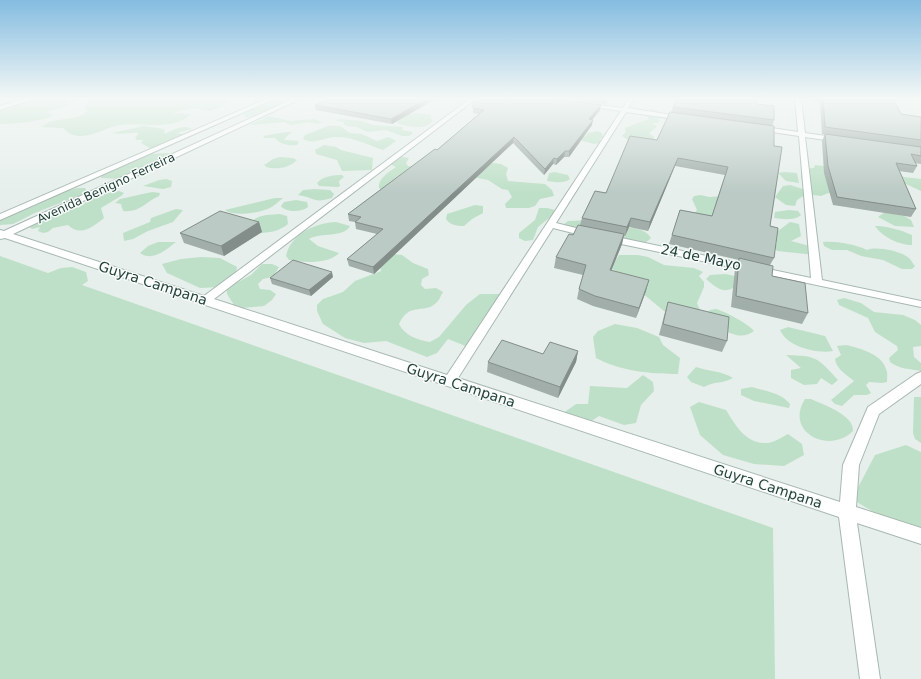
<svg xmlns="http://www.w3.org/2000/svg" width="921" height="679" viewBox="0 0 921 679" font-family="'DejaVu Sans',sans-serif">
  <rect width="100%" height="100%" fill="#e6efeb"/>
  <g fill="#bfe0c8">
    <path d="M37,98L78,99L67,103L70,104L68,106L46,112L47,113L54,115C36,123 19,123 0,124V111L9,109L17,104Z"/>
    <path d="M90,98H237L221,107L210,111L193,108L172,113L191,114C175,131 142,122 120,125C107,127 96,135 82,136C73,136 69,134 63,128L42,127C54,115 76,123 87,111L85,108Z"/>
    <path d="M253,98H302L288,104L278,107L268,114L246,117L244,115L253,105Z"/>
    <path d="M654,109L666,117L658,119L660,121L658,123H653L657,127L649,133L654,137L653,140L630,141L622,136L626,132L625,128L648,119V117L638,112L640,111Z"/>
    <path d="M418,113L432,115L430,117L433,121C424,131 410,126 399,124L397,122L406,114Z"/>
    <path d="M269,116L290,121L314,119L322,122L318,124L309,122L291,125L284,122L252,125V124Z"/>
    <path d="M340,119L361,121L374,125L403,127L402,130L412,132V134L409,136H402L386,130L367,132L357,127L346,126L343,122L334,120Z"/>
    <path d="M144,126L164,129L165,134C174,130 182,124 192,129L177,133L190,136C178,143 163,144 150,148L141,143L143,140H137L135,138L139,133C130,132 121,135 112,133Z"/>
    <path d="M328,126H340L350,133L362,134L377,141L389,137L396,141L383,150C367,144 351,136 334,137C322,138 314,145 303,139L305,135Z"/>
    <path d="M598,131L602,133L603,137L600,139V143L594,144L572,138L586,136L588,133Z"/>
    <path d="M286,132H292L285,138V140L297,141L299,142L297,145C289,146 279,144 275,138H265L263,136Z"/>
    <path d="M324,145L336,147L341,150L373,158L372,170L342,171L337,160L316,154L315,150Z"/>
    <path d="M172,153L174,155L140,169L132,170L121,179L101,178L102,172L143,154Z"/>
    <path d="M398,156L409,158L406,163L408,166L415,167L387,194L379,188C378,178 389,172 396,167L388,163L387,160Z"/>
    <path d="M280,157L293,158L297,160C289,168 277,170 266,167L264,164H266L273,159Z"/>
    <path d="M494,163L501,164L508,168L506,174L508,181L545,184L552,190L554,196L540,199L535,206L529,208H506L505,204L512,197L508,190L502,189L488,180L454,173L481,165Z"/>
    <path d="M815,165L824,166L831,192L821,196L813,195L801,178V169L814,168Z"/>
    <path d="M894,171L904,177L921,179V191L906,184H891Z"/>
    <path d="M555,172L568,175L570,179C564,184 555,182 547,181L549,173Z"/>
    <path d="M785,172L797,173L799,183L786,181L778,173Z"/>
    <path d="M342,175L344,177L339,181L340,186L338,187L319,186L317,183C323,176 333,175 342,175Z"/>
    <path d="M166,179L172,181L171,187L163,189L143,186L159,180Z"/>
    <path d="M790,185L806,190L808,193L797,200L795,206L786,205L775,197L783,186Z"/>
    <path d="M78,188H85L87,191L83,194L35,213L13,224L0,225V221L4,216L16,214L41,203L60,192Z"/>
    <path d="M315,189L330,190L334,194L332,198C313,204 314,197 298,195L303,190Z"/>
    <path d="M119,191L124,193L121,196L101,208L104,218C93,227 80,237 68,225L53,228L48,232L43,233L38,231L40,227L32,229L27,225C35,211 63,206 78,208L91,199L107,193Z"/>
    <path d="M152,192L160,193L159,196C145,202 140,213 123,211L121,204L115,203L120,199Z"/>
    <path d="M701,195L709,197L723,196L715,214L706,220L693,216L697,210L692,199L694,196Z"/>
    <path d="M275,198H283C279,201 274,206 270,208C260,213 234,217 225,210Z"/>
    <path d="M296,200L307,202L308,207C301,213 285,212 281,206L284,202Z"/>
    <path d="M475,205L483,206V213L472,219L464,226C456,226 450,225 446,219L447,214Z"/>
    <path d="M539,208H547L555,210L554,214L538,227L533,240L525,241L519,238V233L535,220Z"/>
    <path d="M176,209L183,210L173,222L148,231L133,239L124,241L123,233L150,222L151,218Z"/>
    <path d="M789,210L798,211L801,215C795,221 782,219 774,218L775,212Z"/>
    <path d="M885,212L904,216L911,220L914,227L895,226L878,217Z"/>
    <path d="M280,214L287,216L288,224C280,231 269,233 258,233L252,221C260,214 270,215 280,214Z"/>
    <path d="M594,220C598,223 604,226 609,227C623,229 642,224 651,238C633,255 622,241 602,238C584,235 576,241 564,224L568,221Z"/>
    <path d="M336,222L350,226C344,238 321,232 309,239L318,246L339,253C329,264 304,263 289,260L286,256C291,233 316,223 336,222Z"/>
    <path d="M790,222L799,224L801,236L791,241L810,246L815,255L777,251L774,247L777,243L774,234Z"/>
    <path d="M875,226C883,225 905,231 912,235V245C899,245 882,237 875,226Z"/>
    <path d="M158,242H176C166,250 152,262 140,253L148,246Z"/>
    <path d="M823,242C837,241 854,244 867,250C876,246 901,251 909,258C911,260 913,264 915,266L912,269H902L883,260L861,256L847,250H832L824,246Z"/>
    <path d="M393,254L402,255L413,263L428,269L429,275L422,279L421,285L425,289L436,288L443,292C441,295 439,301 436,303C423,315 410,301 399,324C405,336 418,340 430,342L439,337L466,305L480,294H500L504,300L495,319L477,328L475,342L468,347L448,339L437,353L427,357L386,341L364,343L345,338L323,324L317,311V305L323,299L343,292L355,281L381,271L379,260Z"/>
    <path d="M619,255H638L648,257L664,265L694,268L703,272L699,276L704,282V287L697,303L702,315L685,319L664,311L642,293L634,281L610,268Z"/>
    <path d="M0,256L48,273L61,268L72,267L86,272L88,281L82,285L773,528L775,679H0Z"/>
    <path d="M201,257L220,258L237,267L235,278L220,287L200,288L167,273L162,264L181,259Z"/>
    <path d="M262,264H272L279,267L273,277L263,279L258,284L260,289L270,290L276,294L272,300L264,306L242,308L234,305L227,294V288L251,275Z"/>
    <path d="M725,274L735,276L742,283C725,294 721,292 706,279L710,275Z"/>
    <path d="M844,298L861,303L874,312L903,315L915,320L921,325V346L913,347L914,357L921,363V371C910,369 899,369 890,362L889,358L898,350L897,346L875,332L868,318L839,305L837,300Z"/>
    <path d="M716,309C724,311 749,324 754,331C737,344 718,326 705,315L710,310Z"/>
    <path d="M615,324L637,328L659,337L663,345L680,358L678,374C651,374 620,371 596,358L593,337L598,331Z"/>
    <path d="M788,327L825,336L833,351C817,354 787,347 780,330Z"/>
    <path d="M846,345C859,348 882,354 886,369C888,373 887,377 887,382L882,383L869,382L866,385L871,393L867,395H854L842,406L835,404L831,400L854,381C847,375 836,369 835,359L841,355L837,346Z"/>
    <path d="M786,355C817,356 817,357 838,380L832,385L821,378L817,384L804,385L791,378V370L801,368Z"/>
    <path d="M696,367C707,371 723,371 733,378C723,384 714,381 704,387L691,382L687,377Z"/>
    <path d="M643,375L653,382L654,391L641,405L636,423L624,425L599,416L581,428L562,414L576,404H588L590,386L627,388Z"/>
    <path d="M752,387C765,391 782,393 790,404L789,408L754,401L741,395V389Z"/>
    <path d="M914,397H921V443L915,439L913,433Z"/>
    <path d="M805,399H811C824,405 854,415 853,431C829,455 784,432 805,399Z"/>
    <path d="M699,402L726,410C736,426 746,444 767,443C773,443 782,437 788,434L802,444L804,455L784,466L754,464L723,455L700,435L690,407Z"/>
    <path d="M906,445L921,452V529L885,519L852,499L875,455Z"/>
  </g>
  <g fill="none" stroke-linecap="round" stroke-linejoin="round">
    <defs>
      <g id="minor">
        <path d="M28,98H36L0,110V106Z"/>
        <path d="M269,98H276L0,220V214Z"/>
        <path d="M295,98H302L13,234L204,296L471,98H477L214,299L447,375L621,111L585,106L583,105V103L623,108L629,98H635L628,108L685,117L686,118L683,120L626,112L556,223L592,232L594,234L589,237L553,228L458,378L840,502L843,465L868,407L916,374L921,372V384L879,414L859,465L856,507L921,528V544L857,523L880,679H860L839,517L5,238L0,239V230L4,231Z"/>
        <path d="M795,98H801L805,133L840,138L843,140L840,142L805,137L822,280L921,301V307L607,241L602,238L607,235L811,278L799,136L759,130L756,128L759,126L798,132Z"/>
      </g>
    </defs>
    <use href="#minor" stroke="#a8b8b2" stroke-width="2"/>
    <use href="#minor" fill="#fff" fill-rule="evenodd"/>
  </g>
  <g fill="#a1aea9">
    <path d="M330,98H437L392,124L316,110L315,105Z"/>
    <path d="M473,98L600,110L592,120V125L569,157H564L556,165L553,164L544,175L513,143L374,274L349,266L347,259L377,234L356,229L355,222L349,221L348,214L437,150L479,114L473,113Z"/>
    <path d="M557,98H610L605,104Z"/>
    <path d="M814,98H893L901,114L921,117V164L915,163L917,166L913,173L899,171L916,209L911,217L833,205L824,173L822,141L825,134L840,136L822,134L820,102H815Z"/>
    <path d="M756,104L774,120L772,126L770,226L774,258L770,265L772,276L808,313L802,324L731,307L735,269L739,260L669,244L680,210L712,216L725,175L675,166L648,231L629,227L625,236H624L622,244L611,271L646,291L636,318L593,306L577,299L579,289L583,275L554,268L556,257L580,225L582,218L606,193L657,140L671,113L673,107Z"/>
    <path d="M259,222L262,232L224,256L184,243L180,233Z"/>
    <path d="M333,277L311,296L272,284L270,278Z"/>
    <path d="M668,302L727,341L722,352L659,335L665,312Z"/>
    <path d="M578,351L576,362L558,398L487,372L488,362L543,354Z"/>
  </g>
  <g fill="#838d89">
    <path d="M428,98H437L392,124L391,119Z"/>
    <path d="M606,98H610L605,104L606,99Z"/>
    <path d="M601,105L600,110L588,125L589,119Z"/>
    <path d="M593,120L592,125L569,157V151Z"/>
    <path d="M514,137L513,143L374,274L373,267Z"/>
    <path d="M565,151L564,157L556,165L557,159Z"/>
    <path d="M554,158L553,164L544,175L545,169Z"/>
    <path d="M678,158L675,166L648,231L650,222Z"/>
    <path d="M631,218L629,227L625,236L627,227Z"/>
    <path d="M259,222L262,232L224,256L221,246Z"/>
    <path d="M624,234L622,244L607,281L610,270Z"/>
    <path d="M332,272L333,277L311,296L309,290Z"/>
    <path d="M649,280L646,291L636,318L639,308Z"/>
    <path d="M578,351L576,362L558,398L560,387Z"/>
  </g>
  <g fill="#bbcac4" stroke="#838d89">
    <path d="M330,98H428L391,119L315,105Z"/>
    <path d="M473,98H547L601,105L589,119L593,120L569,151H565L557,159L554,158L545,169L514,137L373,267L347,259L383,229L355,222L361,217L348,214L435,149L437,150L484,110L473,108Z"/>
    <path d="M596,98H606V99Z"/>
    <path d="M678,98H757L756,104L774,106V120L673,107Z"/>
    <path d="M823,98H893L901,114L921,117V140L825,127Z"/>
    <path d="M670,112L774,126V146L782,147L770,226L778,228L774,258L672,235L680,210L712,216L728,167L678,158L650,222L631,218L627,227L582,218L595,191L606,193L630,136L657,140Z"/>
    <path d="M825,134L921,147V156L911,154L917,166L896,163L916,209L837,197L828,166Z"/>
    <path d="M220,211L259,222L221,246L180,233Z"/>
    <path d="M578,225L624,234L610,270L649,280L639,308L595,296L579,289L586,265L556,257L569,234L573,235Z"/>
    <path d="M739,258L773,266L772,276L805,283L808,313L736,296Z"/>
    <path d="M293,260L332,272L309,290L270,278Z"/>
    <path d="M668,302L729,317L727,341L663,324Z"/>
    <path d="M502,340L543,354L550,342L578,351L560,387L488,362Z"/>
  </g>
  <linearGradient id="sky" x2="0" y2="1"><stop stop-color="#84bce0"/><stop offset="0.51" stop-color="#f4f8f6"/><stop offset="1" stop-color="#f4f8f6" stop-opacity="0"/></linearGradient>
  <rect width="921" height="193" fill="url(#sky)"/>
  <g text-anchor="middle" stroke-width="3" stroke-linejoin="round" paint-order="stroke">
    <g font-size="12" fill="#24423a" stroke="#f7fbf9">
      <text transform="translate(106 188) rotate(-25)" y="4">Avenida Benigno Ferreira</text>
    </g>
    <g font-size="14" fill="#24423a" stroke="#f7fbf9">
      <text transform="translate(701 257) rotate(12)" y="5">24 de Mayo</text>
      <text transform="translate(153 283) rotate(18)" y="5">Guyra Campana</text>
      <text transform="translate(461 385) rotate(18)" y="5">Guyra Campana</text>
      <text transform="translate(768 486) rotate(18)" y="5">Guyra Campana</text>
    </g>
  </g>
</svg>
